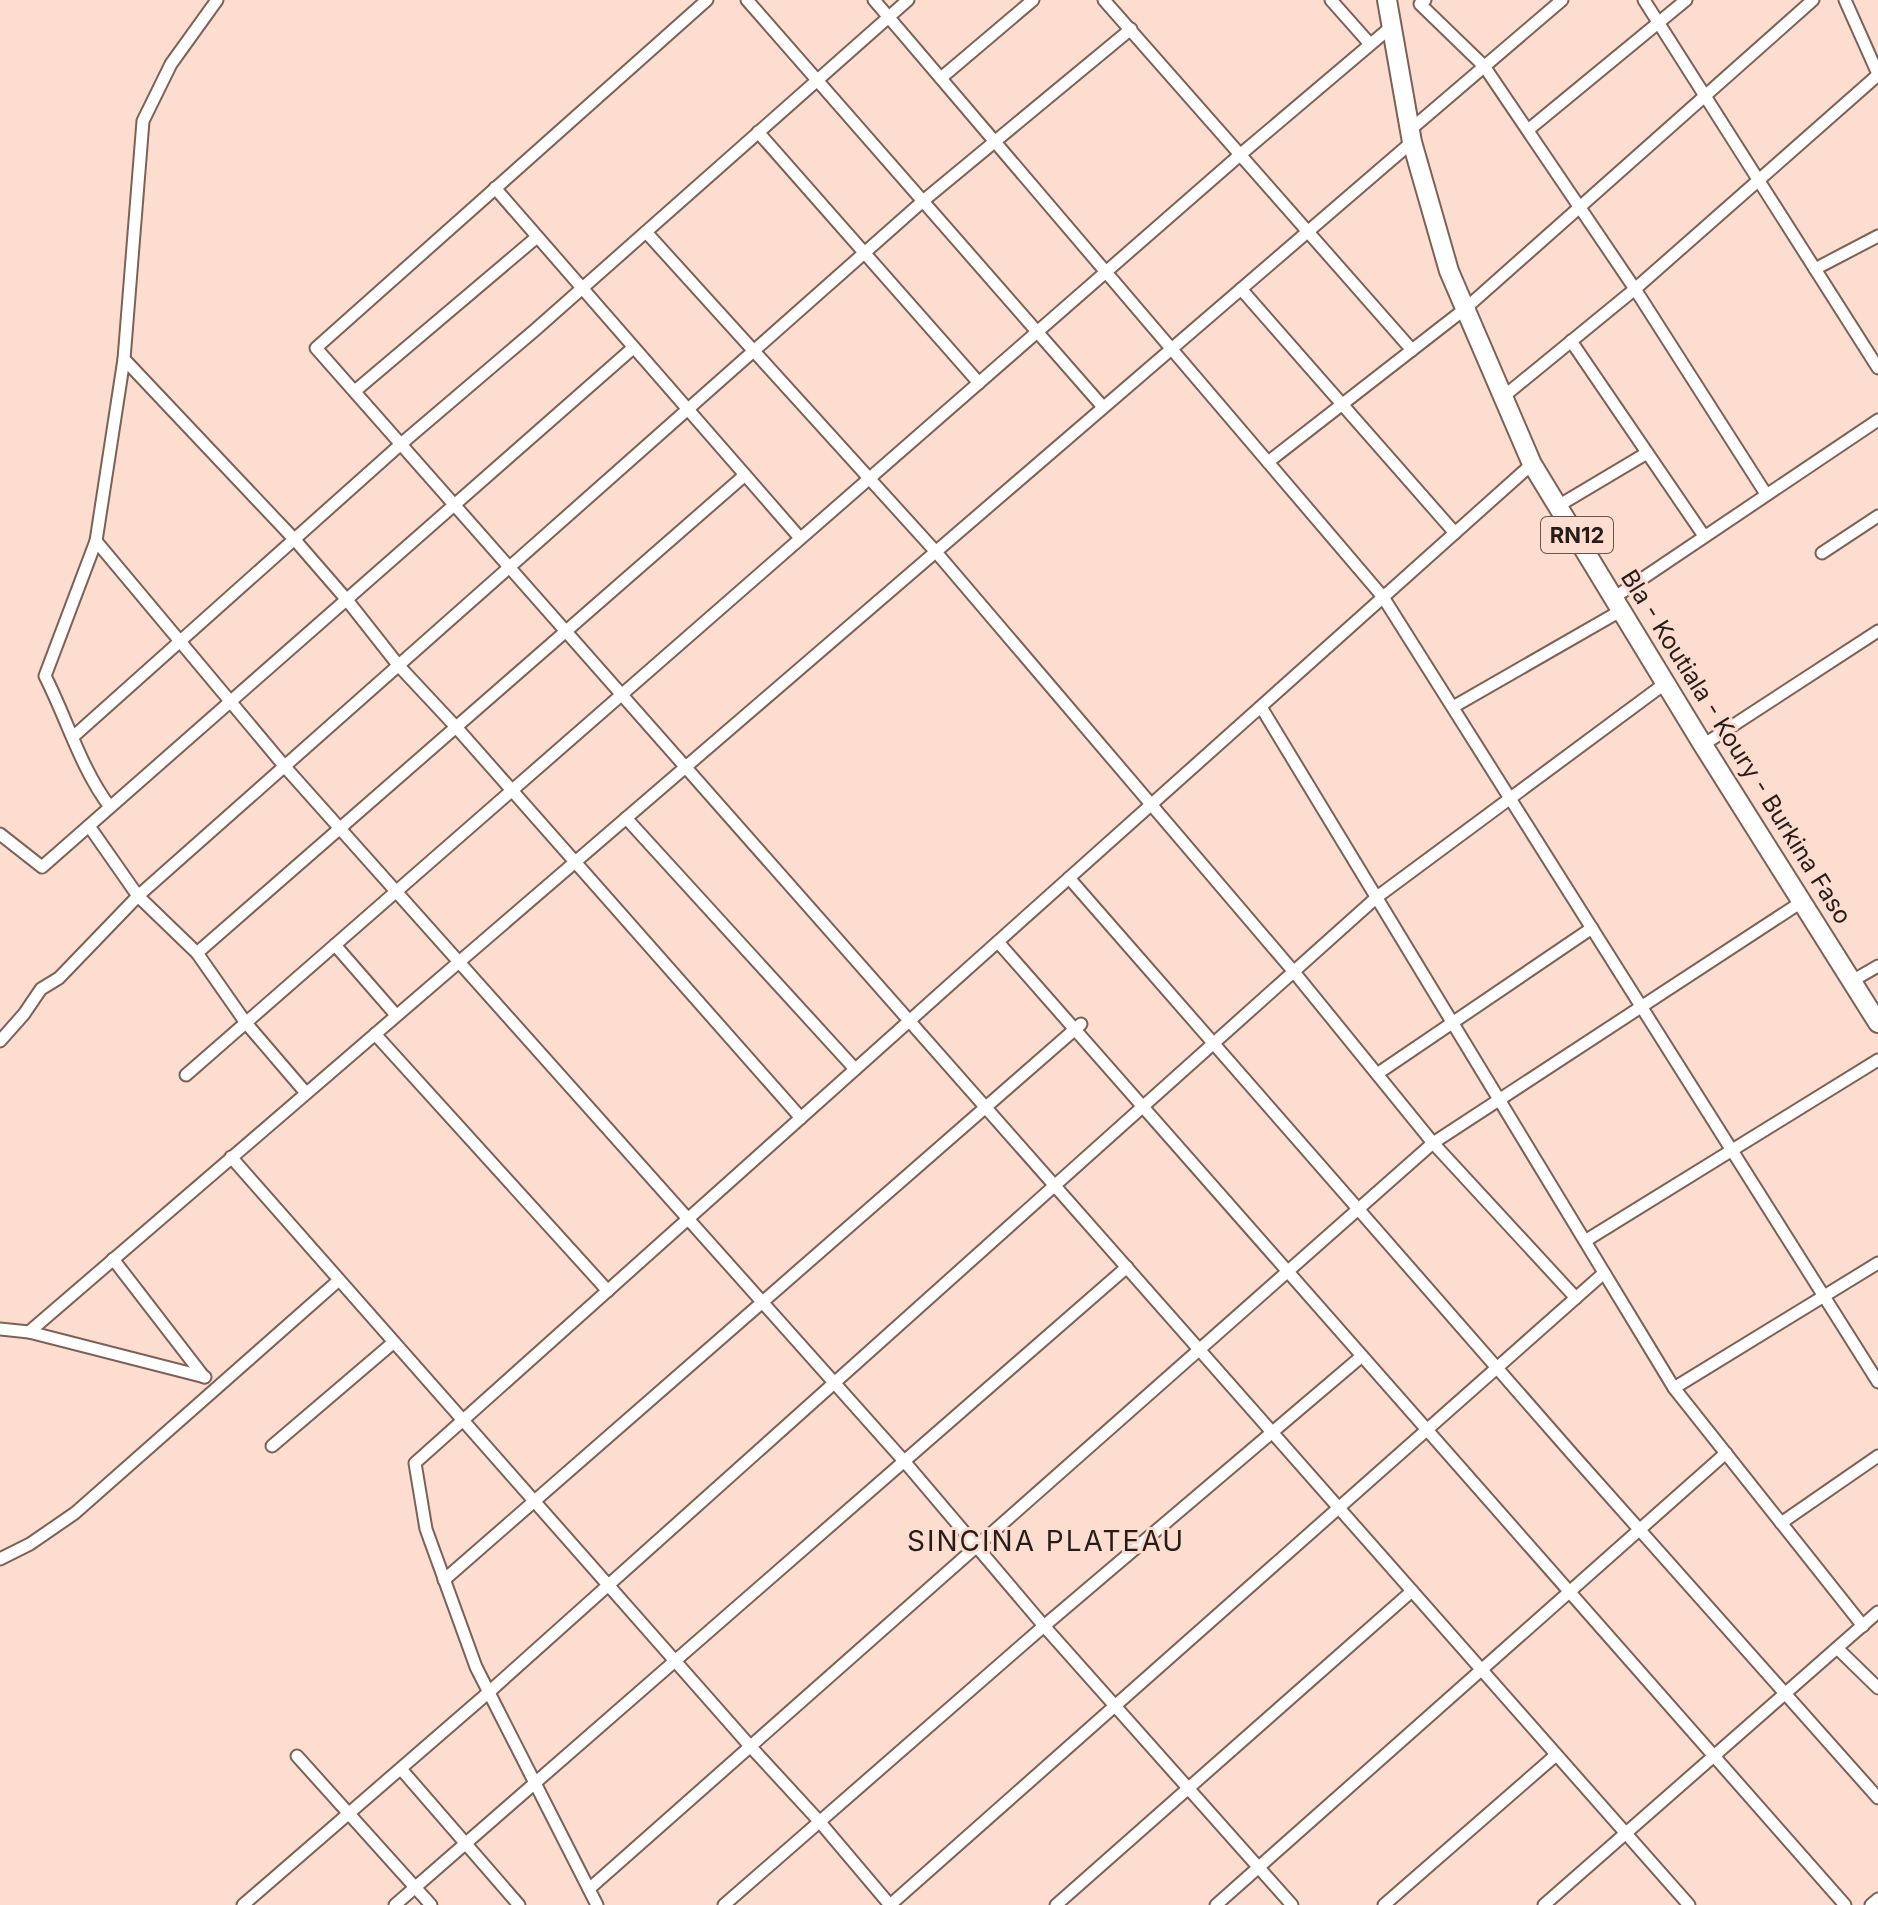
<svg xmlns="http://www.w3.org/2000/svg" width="1878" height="1905" viewBox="0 0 1878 1905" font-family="Inter,sans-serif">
  <rect width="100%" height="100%" fill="#fcddd0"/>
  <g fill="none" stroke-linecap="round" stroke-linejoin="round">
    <defs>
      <g id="street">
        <path d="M707,0L316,348L1689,1905"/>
        <path d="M747,0L1103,407"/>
        <path d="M874,0L1383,597L1878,1382"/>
        <path d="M1104,0L1412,350"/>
        <path d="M1331,0L1370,44"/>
        <path d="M1425,0L1420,4L1484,66L1635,289L1766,494"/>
        <path d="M1644,0L1878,368"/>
        <path d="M1845,0L1878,74"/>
        <path d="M941,78L1033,0"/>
        <path d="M1410,130L1562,0"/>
        <path d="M1528,130L1686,0"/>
        <path d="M758,132L979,383"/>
        <path d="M495,188L800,538"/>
        <path d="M646,232L936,552L1294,972L1433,1143L1576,1298"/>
        <path d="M1815,269L1878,236"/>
        <path d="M1241,289L1455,533"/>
        <path d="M1571,341L1704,536"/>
        <path d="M124,359L295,540L347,600L399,666L456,727L801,1118"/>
        <path d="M355,391L537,237"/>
        <path d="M1503,397L1635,289L1878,75"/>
        <path d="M1268,462L1466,308L1813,0"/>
        <path d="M1558,506L1647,453"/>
        <path d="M96,541L286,768L904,1461L1044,1626L1292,1905"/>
        <path d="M1822,553L1878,516"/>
        <path d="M1615,597L1878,420"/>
        <path d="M1261,707L1674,1388L1863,1626"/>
        <path d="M1453,707L1622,610"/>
        <path d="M74,736L401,444L535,330L908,0"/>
        <path d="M1703,745L1878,631"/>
        <path d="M110,807C81,769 67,719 45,676L96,541L124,359L143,121L171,64L217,0"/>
        <path d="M626,818L855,1069"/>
        <path d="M89,826L138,896L197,953L246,1023L306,1093"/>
        <path d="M0,834L42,867L633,348"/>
        <path d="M1069,878L1574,1456L1878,1798"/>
        <path d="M998,942L1845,1905"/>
        <path d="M335,945L396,1015"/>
        <path d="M197,953L745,475"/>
        <path d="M1852,981L1878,966"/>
        <path d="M375,1034L608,1291"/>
        <path d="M0,1041L24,1014L41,989L59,978L138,896L923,201L1131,29"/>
        <path d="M1377,1074L1592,928"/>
        <path d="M186,1075L1241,154L1391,27"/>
        <path d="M231,1157L750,1746L819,1821L890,1905"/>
        <path d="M1585,1241L1878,1060"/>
        <path d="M113,1259L204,1377"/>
        <path d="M0,1329L29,1332L205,1377"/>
        <path d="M29,1332L1412,142"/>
        <path d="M1674,1388L1878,1263"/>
        <path d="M272,1446L394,1342"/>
        <path d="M1781,1523L1878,1456"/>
        <path d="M0,1559L30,1544L75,1513L339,1280"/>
        <path d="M444,1580L1081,1024"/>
        <path d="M1837,1648L1878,1688"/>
        <path d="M297,1756L431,1905"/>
        <path d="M401,1769L519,1905"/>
        <path d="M589,1889L1433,1143L1803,901"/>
        <path d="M243,1905L489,1692L1377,897L1667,682"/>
        <path d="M395,1905L1127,1267"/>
        <path d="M597,1905L476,1667L426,1529L415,1463L1532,464"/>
        <path d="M724,1905L1044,1626L1362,1356"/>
        <path d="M890,1905L1604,1273"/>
        <path d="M1056,1905L1412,1591"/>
        <path d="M1216,1905L1726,1453"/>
        <path d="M1384,1905L1556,1755"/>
        <path d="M1544,1905L1878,1612"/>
        <path d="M1871,1905L1878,1899"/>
      </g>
      <path id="primary" d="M1387,0L1412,142L1449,271L1532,464L1703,745L1878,1023"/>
    </defs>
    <use href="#street" stroke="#7c6156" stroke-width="15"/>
    <use href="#primary" stroke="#7c6156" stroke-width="22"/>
    <use href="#street" stroke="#fff" stroke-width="11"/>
    <use href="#primary" stroke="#fff" stroke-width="18"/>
  </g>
  <g text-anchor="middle" stroke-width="6" stroke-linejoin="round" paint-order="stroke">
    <rect fill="#fcddd0" stroke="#67564f" stroke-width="2" x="1541" y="517" width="72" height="36" rx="6"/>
    <g font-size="22" font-weight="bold" fill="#271c18">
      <text x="1577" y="543">RN12</text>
    </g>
    <g font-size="24" fill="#271c18" stroke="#fcddd0">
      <text transform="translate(1736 747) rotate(58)" y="8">Bla - Koutiala - Koury - Burkina Faso</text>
    </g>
    <g font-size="28" letter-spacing="2" fill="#271c18" stroke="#fcddd0">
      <text x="1046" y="1551">SINCINA PLATEAU</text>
    </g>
  </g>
</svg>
